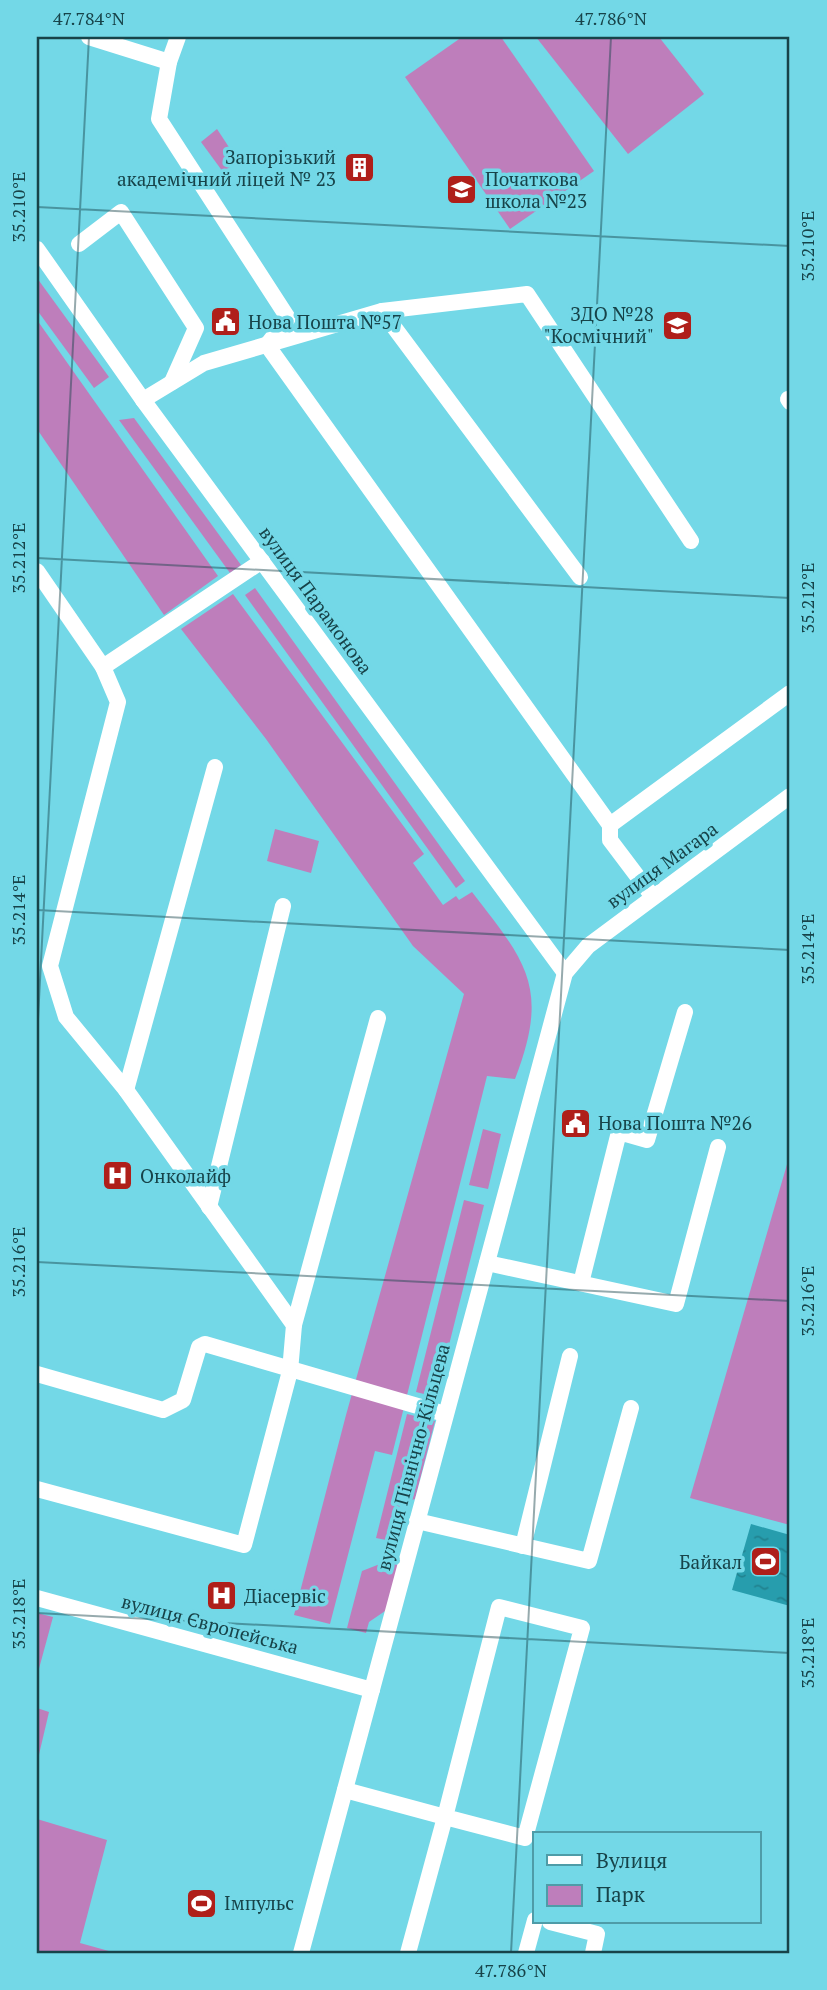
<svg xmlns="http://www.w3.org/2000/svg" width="827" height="1990" viewBox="0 0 827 1990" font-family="'PT Serif',serif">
  <defs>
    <pattern id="water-ripples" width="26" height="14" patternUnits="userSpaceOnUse" patternTransform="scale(1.75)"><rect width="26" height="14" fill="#279dad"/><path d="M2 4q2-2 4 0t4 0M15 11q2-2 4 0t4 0" fill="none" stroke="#21828f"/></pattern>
  </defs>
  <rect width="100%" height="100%" fill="#73d8e7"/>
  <g fill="#be7ebb">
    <path d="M462,37H501L594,171L510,229L405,77Z"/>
    <path d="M536,37H659L704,94L628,154Z"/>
    <path d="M217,129L238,161L223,172L201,142Z"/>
    <path d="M37,278L109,377L94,388L37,310Z"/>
    <path d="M37,320L218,576L164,615L37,429Z"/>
    <path d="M134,418L241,565L230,573L119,420Z"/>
    <path d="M255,588L465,881L456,888L245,595Z"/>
    <path d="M233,594L424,854L413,863L443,905L456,896L459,900L472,892C527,963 550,988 515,1079L487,1076L392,1455L375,1451L330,1624L294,1615L346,1415L464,994L413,946L266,739L181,629Z"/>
    <path d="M275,829L319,841L311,873L267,861Z"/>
    <path d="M483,1129L501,1134L488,1189L469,1185Z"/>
    <path d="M790,1154V1525L690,1498Z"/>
    <path d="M464,1200L484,1205L436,1397L416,1392Z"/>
    <path d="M407,1414L435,1421L415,1499L400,1504L391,1541L376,1538Z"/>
    <path d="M385,1562L399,1565L388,1609L369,1622L366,1633L347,1628L362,1571Z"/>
    <path d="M37,1613L53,1617L37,1676Z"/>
    <path d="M37,1708L49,1712L37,1763Z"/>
    <path d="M37,1819L107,1840L80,1943L116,1953H37Z"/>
  </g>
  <path fill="url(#water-ripples)" d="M751,1524L790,1535V1606L732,1590Z"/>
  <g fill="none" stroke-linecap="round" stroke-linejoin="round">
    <g stroke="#fff" stroke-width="16">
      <path d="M89,37L169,62L178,37"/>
      <path d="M169,62L159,119L288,318L267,345L610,825V840L653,897"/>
      <path d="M79,244L121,212L196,328L172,382"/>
      <path d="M37,249L143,400L565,973"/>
      <path d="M382,311L580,577"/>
      <path d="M788,399L790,402"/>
      <path d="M143,400L204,363L382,311L527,294L691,541"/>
      <path d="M37,571L103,667"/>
      <path d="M610,825L790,693"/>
      <path d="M126,1090L215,767"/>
      <path d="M209,1207L283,906"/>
      <path d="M487,1263L676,1304L718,1147"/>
      <path d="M581,1283L619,1132L647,1140L685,1012"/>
      <path d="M294,1325L378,1018"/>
      <path d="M37,1374L163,1410L183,1400L199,1347L205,1344L445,1414"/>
      <path d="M37,1489L244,1545L290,1371L294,1325L126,1090L66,1017L50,966L118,702L103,667L262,561"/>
      <path d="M417,1521L589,1561L631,1408"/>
      <path d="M523,1546L570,1356"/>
      <path d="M37,1598L372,1690"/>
      <path d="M499,1607L582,1628L525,1838L445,1817Z"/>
      <path d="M345,1790L445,1817L408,1953"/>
      <path d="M550,1922L597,1934L593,1953"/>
      <path d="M301,1953L565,973L588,946L790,796"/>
      <path d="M526,1953L535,1920"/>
    </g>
  </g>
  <path fill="none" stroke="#174349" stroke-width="2" stroke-opacity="0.45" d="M37,207L790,246M37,558L790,598M37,910L790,950M37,1038L89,37M37,1262L790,1301M37,1613L790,1653M511,1953L611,37"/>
  <defs>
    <symbol id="building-square" viewBox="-11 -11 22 22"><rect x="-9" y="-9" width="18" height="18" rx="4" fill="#af1f1a" stroke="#73d8e7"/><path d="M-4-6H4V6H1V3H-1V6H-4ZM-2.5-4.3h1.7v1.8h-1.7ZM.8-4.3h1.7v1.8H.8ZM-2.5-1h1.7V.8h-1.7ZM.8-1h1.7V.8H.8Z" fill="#fff"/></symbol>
    <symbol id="school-square" viewBox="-11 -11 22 22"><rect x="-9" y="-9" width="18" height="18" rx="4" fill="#af1f1a" stroke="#73d8e7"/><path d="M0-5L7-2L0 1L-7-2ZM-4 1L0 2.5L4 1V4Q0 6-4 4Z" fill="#fff"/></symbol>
    <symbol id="civic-square" viewBox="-11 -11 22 22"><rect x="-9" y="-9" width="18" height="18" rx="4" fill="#af1f1a" stroke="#73d8e7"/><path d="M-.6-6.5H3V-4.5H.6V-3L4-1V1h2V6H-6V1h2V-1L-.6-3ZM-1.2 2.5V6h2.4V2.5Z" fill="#fff"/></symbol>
    <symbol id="hospital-square" viewBox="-11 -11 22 22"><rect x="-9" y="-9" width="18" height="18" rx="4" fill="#af1f1a" stroke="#73d8e7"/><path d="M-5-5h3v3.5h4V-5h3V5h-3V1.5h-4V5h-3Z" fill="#fff"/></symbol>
    <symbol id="stadium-square" viewBox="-11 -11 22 22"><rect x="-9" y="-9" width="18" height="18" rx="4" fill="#af1f1a" stroke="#73d8e7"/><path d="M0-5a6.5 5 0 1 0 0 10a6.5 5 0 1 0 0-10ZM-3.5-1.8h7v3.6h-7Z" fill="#fff"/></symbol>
  </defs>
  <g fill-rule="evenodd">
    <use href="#building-square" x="342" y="150" width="35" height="35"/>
    <use href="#school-square" x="444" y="172" width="35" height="35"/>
    <use href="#civic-square" x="208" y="304" width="35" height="35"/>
    <use href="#school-square" x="660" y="308" width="35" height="35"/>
    <use href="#civic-square" x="558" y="1106" width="35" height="35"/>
    <use href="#hospital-square" x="100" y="1158" width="35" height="35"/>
    <use href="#stadium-square" x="748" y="1544" width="35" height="35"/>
    <use href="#hospital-square" x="204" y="1578" width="35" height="35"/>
    <use href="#stadium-square" x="184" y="1886" width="35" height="35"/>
  </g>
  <g text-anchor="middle" stroke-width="7" stroke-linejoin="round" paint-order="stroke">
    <g font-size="19" fill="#174349" stroke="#73d8e7" text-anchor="start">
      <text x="336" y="164" text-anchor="end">Запорізький<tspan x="336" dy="22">академічний ліцей № 23</tspan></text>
      <text x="485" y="186">Початкова<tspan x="485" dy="22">школа №23</tspan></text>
      <text x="654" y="321" text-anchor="end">ЗДО №28<tspan x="654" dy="22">"Космічний"</tspan></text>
      <text x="248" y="329">Нова Пошта №57</text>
      <text x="598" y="1130">Нова Пошта №26</text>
      <text x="140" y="1183">Онколайф</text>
      <text x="742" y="1569" text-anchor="end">Байкал</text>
      <text x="244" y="1603">Діасервіс</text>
      <text x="224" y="1910">Імпульс</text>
    </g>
    <g font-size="19" fill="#174349" stroke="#73d8e7">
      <text transform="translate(316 600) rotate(54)" y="7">вулиця Парамонова</text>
      <text transform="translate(662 865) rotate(-36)" y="7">вулиця Магара</text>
      <text transform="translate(413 1457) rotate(-75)" y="7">вулиця Північно-Кільцева</text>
      <text transform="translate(210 1624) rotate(15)" y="7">вулиця Європейська</text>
    </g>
  </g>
  <rect width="827" height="1990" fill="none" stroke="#73d8e7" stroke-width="77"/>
  <rect x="533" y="1832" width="228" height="91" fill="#73d8e7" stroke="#4e9ca8" stroke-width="2"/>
  <rect x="547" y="1855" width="35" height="10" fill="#ffffff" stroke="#4e9ca8" stroke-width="2"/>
  <text x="596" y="1868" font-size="21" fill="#174349">Вулиця</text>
  <rect x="547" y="1885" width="35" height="21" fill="#be7ebb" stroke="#4e9ca8" stroke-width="2"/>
  <text x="596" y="1902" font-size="21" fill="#174349">Парк</text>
  <rect x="38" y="38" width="750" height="1914" fill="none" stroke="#174349" stroke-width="2.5"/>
  <g font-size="18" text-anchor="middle" fill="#174349">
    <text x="89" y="25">47.784°N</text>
    <text x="611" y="25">47.786°N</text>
    <text transform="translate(19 207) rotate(-90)" y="6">35.210°E</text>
    <text transform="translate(808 246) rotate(-90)" y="6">35.210°E</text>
    <text transform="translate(19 558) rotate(-90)" y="6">35.212°E</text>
    <text transform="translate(808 598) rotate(-90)" y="6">35.212°E</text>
    <text transform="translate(19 910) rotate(-90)" y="6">35.214°E</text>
    <text transform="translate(808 949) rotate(-90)" y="6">35.214°E</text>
    <text transform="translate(19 1262) rotate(-90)" y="6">35.216°E</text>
    <text transform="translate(808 1301) rotate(-90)" y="6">35.216°E</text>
    <text transform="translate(19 1614) rotate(-90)" y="6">35.218°E</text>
    <text transform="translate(808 1653) rotate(-90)" y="6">35.218°E</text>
    <text x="511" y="1977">47.786°N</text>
  </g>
</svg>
